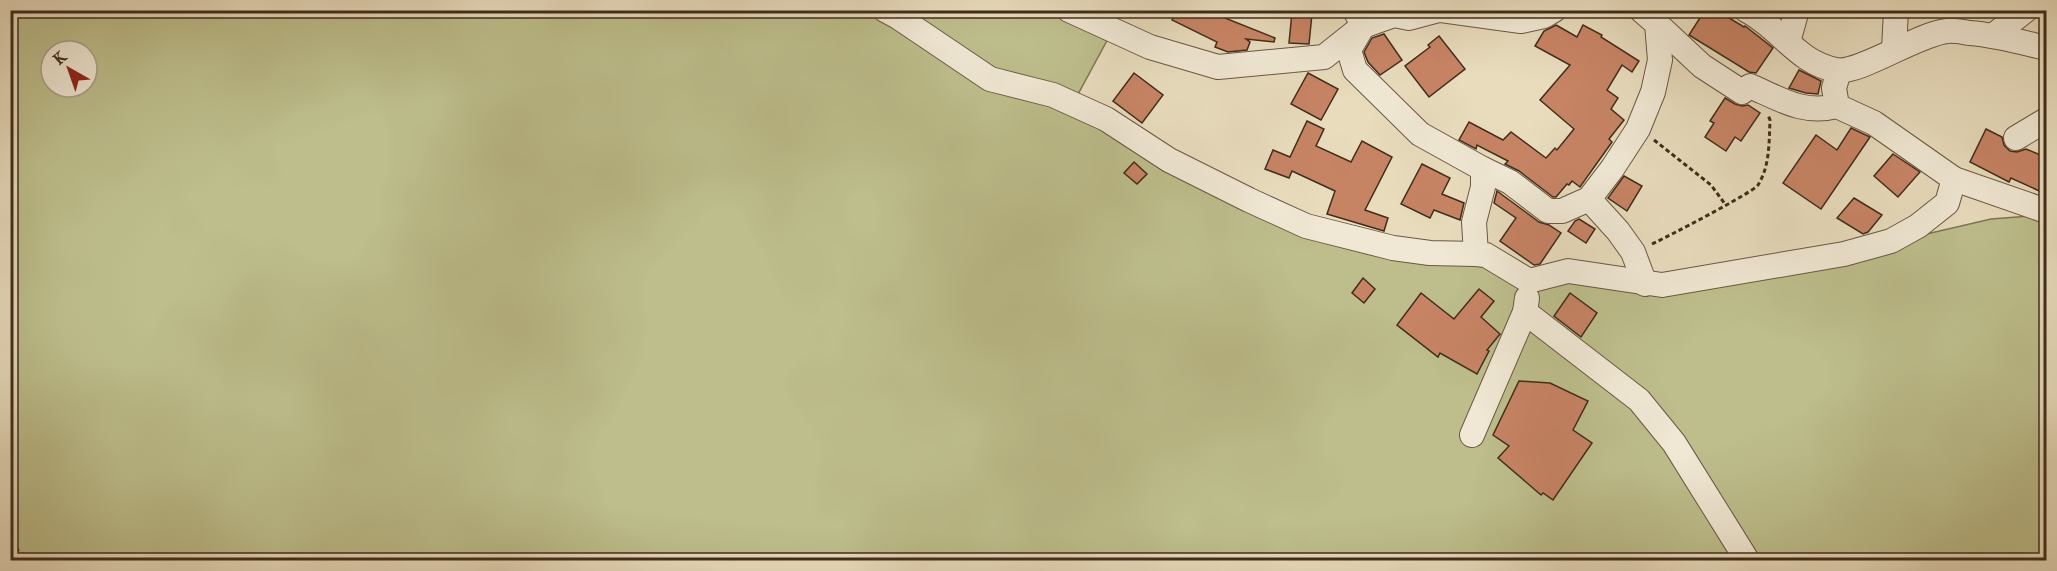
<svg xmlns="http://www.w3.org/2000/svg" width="2057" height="571" viewBox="0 0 2057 571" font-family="'IM FELL Great Primer',serif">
  <rect width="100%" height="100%" fill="#e8dcbd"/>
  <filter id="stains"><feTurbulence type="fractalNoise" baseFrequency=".00333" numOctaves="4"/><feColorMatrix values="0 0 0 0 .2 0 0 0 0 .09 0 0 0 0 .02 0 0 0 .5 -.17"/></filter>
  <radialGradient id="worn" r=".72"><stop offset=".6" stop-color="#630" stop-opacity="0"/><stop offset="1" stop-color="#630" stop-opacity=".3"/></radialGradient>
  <path fill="#bdbe8c" stroke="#7f7554" stroke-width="1.5" fill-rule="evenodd" d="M10,11H1072L1110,35L1069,111L1392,256L1491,268L1571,283L1682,291L1991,219L2030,216L2046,223V560H11ZM51,51H87V87H51Z"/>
  <g fill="#c78465" stroke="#412c1b" stroke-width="1.5">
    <path d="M1176,10H1205L1275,38L1274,42L1246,39L1250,42L1247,50L1228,52L1215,47L1217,42L1172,20Z"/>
    <path d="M1705,10H1716L1744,27L1745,26L1773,48L1756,73L1749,72L1689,35Z"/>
    <path d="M1292,12L1312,14L1309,44L1289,43Z"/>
    <path d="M1556,25L1577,37L1583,25L1602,35L1601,37L1639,61L1632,72L1622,65L1607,90L1618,98L1611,109L1624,120L1609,139L1612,142L1580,187L1572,181L1569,185L1567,184L1556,197H1553L1519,171L1505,164L1508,161L1477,145L1476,149L1459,140L1469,122L1503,140L1511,132L1546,158L1555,148L1557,150L1574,129L1540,100L1570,65L1535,46L1544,31Z"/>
    <path d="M1384,34L1402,60L1380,75L1368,62L1364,52L1372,38Z"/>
    <path d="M1439,36L1465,69L1429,97L1405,66L1430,47L1428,45Z"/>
    <path d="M1799,70L1821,81L1818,94L1806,93L1789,88Z"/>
    <path d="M1134,73L1163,95L1142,123L1113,101Z"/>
    <path d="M1308,73L1338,89L1321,120L1291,104Z"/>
    <path d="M1725,98L1735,104L1742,106L1748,105L1760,113L1741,141L1735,137L1726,151L1705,137L1714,123L1710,121Z"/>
    <path d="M1307,121L1324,129L1316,146L1351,162L1362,141L1392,157L1365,210L1388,218L1384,231L1327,214L1335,191L1292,171L1289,178L1265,169L1273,150L1290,157Z"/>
    <path d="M1851,128L1870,137L1821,209L1783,183L1816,135L1837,150Z"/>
    <path d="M1986,129L2002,137L2004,145L2010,151L2017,152L2026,149L2043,156L2041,160L2046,162V194L2011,178L2009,182L1970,162Z"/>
    <path d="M1893,154L1920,172L1898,197L1874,176Z"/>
    <path d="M1134,162L1147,174L1137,184L1124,173Z"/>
    <path d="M1422,164L1450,178L1442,194L1464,203L1460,220L1434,210L1430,218L1401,204Z"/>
    <path d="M1624,176L1642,186L1627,211L1608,198Z"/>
    <path d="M1497,191L1539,222L1549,225L1561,233L1540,264L1534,265L1500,241L1516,218L1494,203Z"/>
    <path d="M1854,198L1882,215L1868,232L1863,234L1837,218Z"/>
    <path d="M1579,219L1595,229L1586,243L1568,231L1575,221Z"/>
    <path d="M1363,278L1375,289L1364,303L1352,293Z"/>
    <path d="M1479,289L1494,301L1481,317L1500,334L1487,350L1489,351L1477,374L1440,353L1438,357L1397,325L1421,293L1454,319Z"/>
    <path d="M1570,293L1597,313L1581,337L1554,316Z"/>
    <path d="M1519,381L1550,383L1588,401L1573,430L1592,443L1553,500L1543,493L1541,495L1498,458L1509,446L1493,435Z"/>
  </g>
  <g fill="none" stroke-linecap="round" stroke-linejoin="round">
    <defs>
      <g id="minor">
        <path d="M885,10L898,17L990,79L1053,95L1106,119L1169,160L1249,200L1306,226L1393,248L1430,253L1476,254"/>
        <path d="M1069,10L1150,47L1218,67L1324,57L1363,26L1394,15L1409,18L1439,10"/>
        <path d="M1355,10L1363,26L1349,50L1355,70L1420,134L1483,169L1510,182L1548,211H1562L1589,199L1612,169L1638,129L1653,92L1660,60L1657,24L1641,10"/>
        <path d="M1441,10L1521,21L1544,16L1554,10"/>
        <path d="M1746,10C1780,27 1797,63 1836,70C1858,75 1917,34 1947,31C1954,30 1963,32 1970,33C1996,35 2021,42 2046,48"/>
        <path d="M1656,16L1657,24L1702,66L1742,92L1750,86C1780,99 1804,115 1837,106"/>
        <path d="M1994,35L2026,10"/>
        <path d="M1788,42L1797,10"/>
        <path d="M1894,50L1896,10"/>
        <path d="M1839,71L1834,88L1837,106L1874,123L1954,179L2046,211"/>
        <path d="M2016,138L2046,120"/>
        <path d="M1483,169V187L1474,222L1476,254L1486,255L1529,281L1568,271L1662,285L1844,254L1891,241L1918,226L1947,203L1954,179"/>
        <path d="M1589,199L1618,231L1633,252L1645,284"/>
        <path d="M1525,312L1639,400L1674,443L1747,560"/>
        <path d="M1472,435L1525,312L1527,298"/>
      </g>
    </defs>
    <use href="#minor" stroke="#6b5844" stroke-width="26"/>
    <g stroke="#412c1b" stroke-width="3" stroke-dasharray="4.5 3" stroke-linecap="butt">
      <path d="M1654,140L1711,185L1725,204"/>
      <path d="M1652,244C1665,238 1754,192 1758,185C1770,166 1769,142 1770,120L1768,115"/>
      <path d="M10,543L29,560"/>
    </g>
    <use href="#minor" stroke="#f0e8d4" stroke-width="24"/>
  </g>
  <rect width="2057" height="571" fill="none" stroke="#e8dcbd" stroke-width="36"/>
  <rect x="12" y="12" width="2033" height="547" fill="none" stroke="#412c1b" stroke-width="3"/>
  <rect x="18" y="18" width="2021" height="535" fill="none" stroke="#412c1b" stroke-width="1.5"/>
  <g transform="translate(69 69) rotate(320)"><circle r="28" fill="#f0e8d4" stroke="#aa9d8a" stroke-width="1.5"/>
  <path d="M0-4.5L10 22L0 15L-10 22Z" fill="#8f2418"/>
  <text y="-9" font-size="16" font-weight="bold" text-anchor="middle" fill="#412c1b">K</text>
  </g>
  <rect width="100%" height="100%" filter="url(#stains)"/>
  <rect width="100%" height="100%" fill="url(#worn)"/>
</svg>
